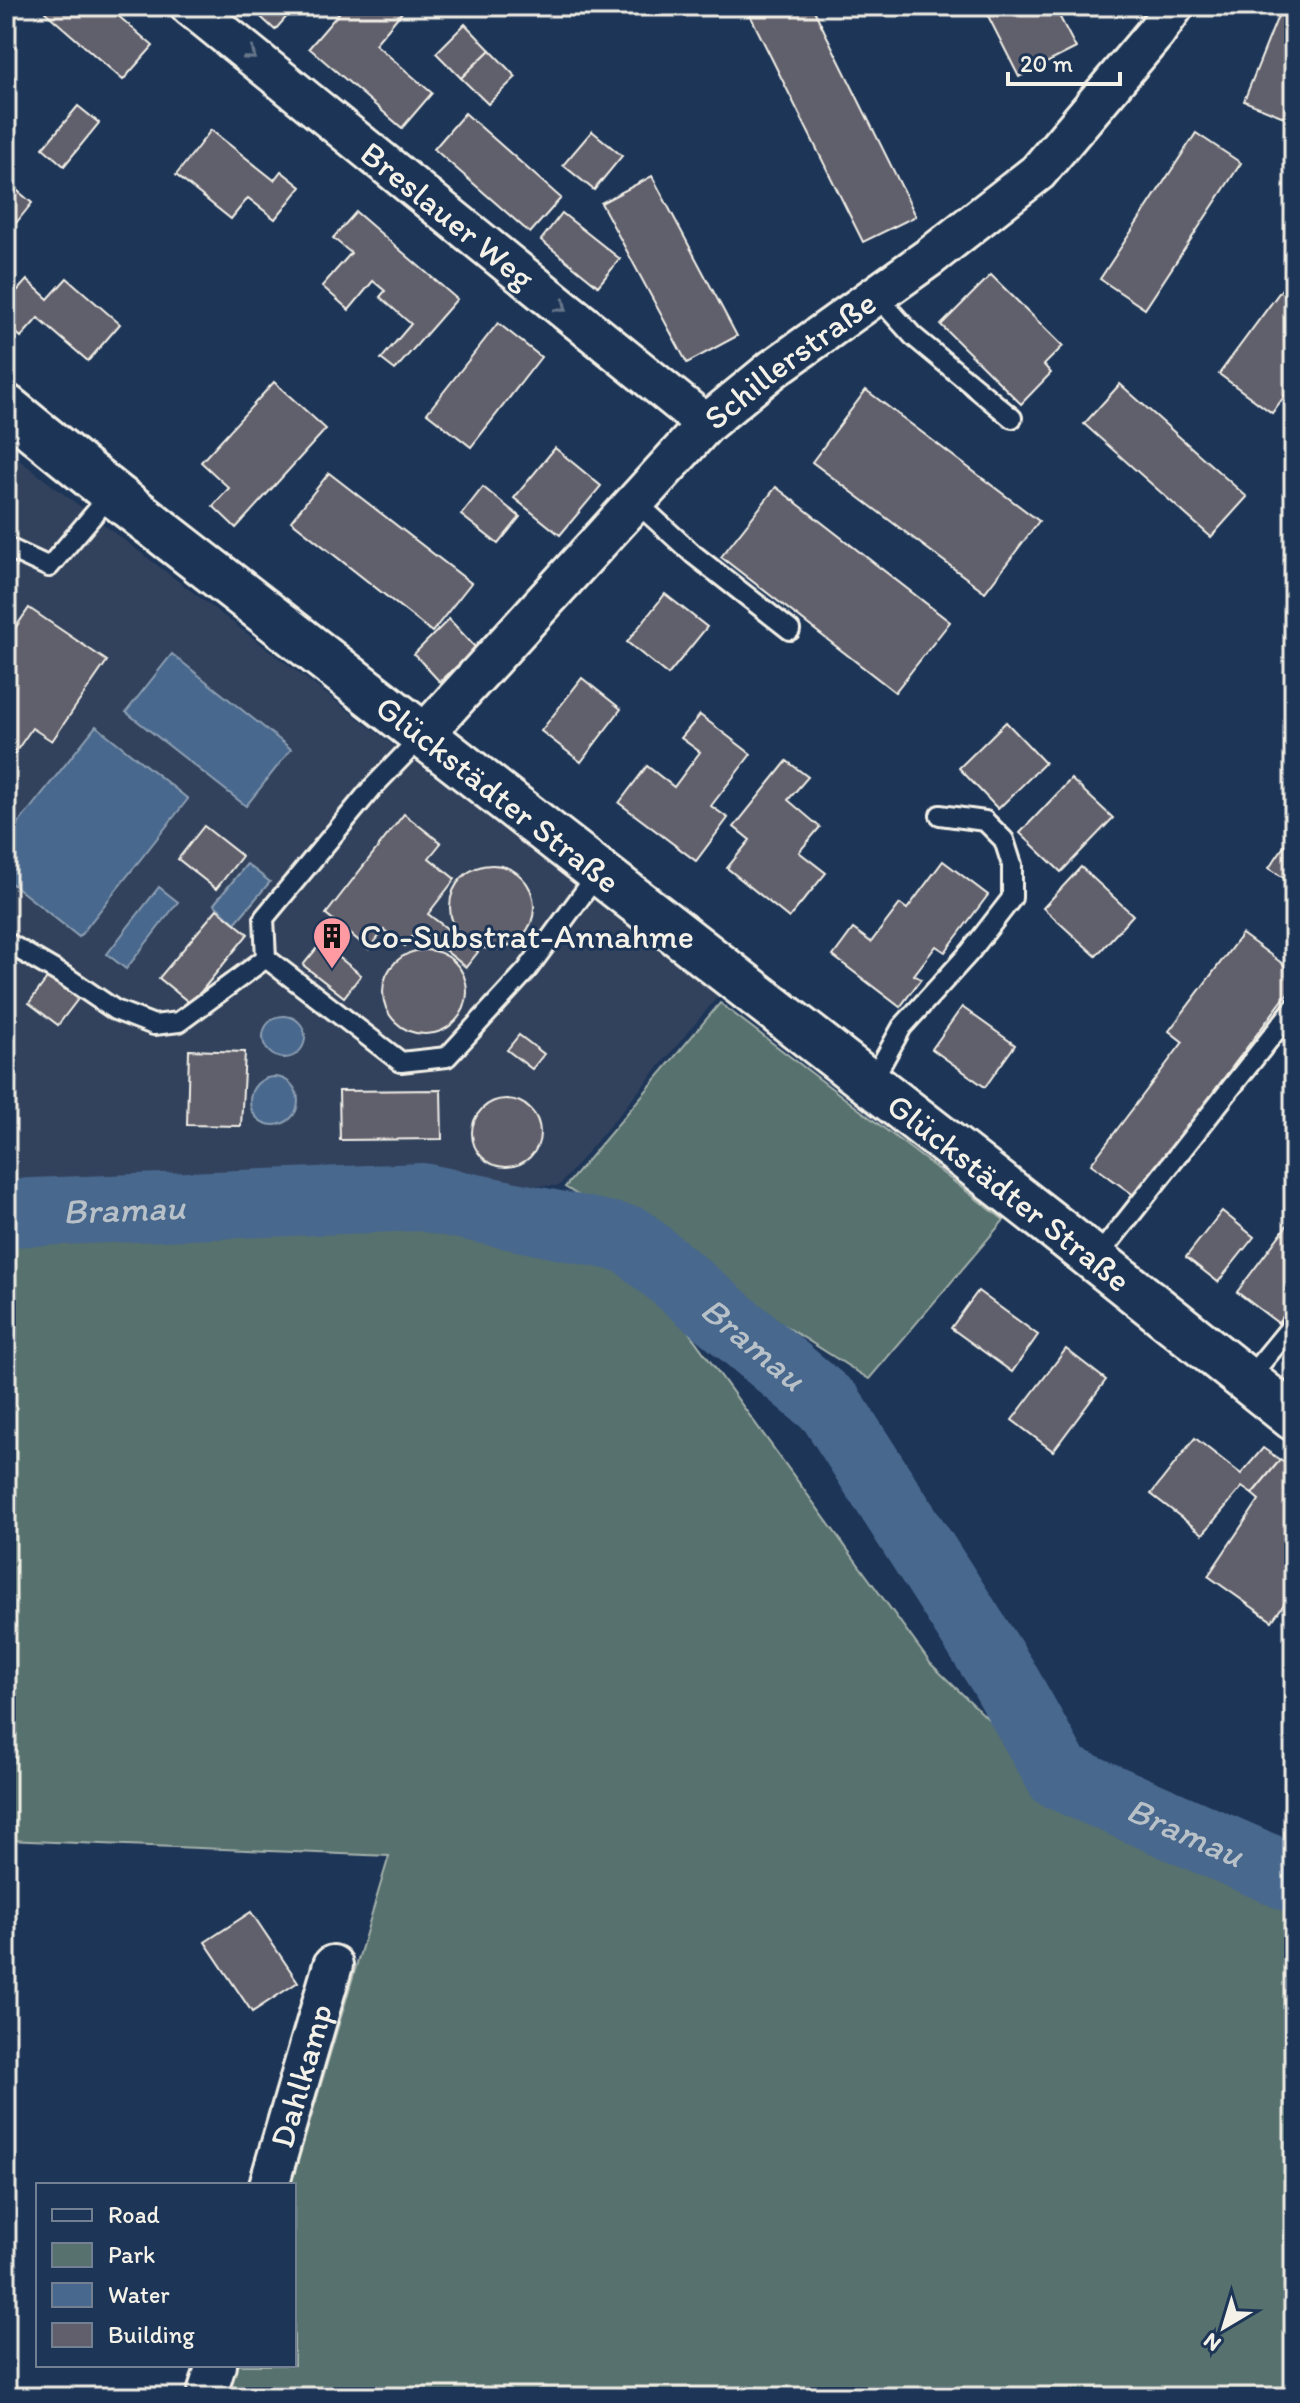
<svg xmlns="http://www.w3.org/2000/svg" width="1300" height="2403" viewBox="0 0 1300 2403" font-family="Itim,sans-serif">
  <rect width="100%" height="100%" fill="#1d3557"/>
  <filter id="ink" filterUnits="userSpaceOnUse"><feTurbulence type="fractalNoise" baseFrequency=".0125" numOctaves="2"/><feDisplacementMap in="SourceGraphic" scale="16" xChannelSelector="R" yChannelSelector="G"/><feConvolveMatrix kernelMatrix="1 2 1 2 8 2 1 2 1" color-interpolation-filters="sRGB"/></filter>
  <g filter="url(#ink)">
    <path fill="#31425d" d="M6,450L720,994L559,1186L6,1178Z"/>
    <g fill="#56716e" stroke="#a5b1ab" stroke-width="2">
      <path d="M720,1003L1004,1220L869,1379L565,1187Z"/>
      <path d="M418,1211L626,1246L931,1664L1054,1782L1289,1884L1294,1889V2397H227L237,2365H294V2185H291L389,1856L6,1840V1242Z"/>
    </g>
    <g fill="#48688e" stroke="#8d9fb2" stroke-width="2">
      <path d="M172,654L291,749L246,806L126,712Z"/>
      <path d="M96,726L188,799L79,937L6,879V839Z"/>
      <path d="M247,864L270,882L235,923L214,904Z"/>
      <path d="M159,887L178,902L126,969L107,954Z"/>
      <circle cx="284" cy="1037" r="21"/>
      <circle cx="274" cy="1101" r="24"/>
    </g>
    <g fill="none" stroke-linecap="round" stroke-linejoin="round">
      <path stroke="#48688e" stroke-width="68" id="s1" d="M6,1213L422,1197L631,1240L831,1408L1002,1675L1059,1776L1294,1879"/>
    </g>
    <g fill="#615f6c" stroke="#f4f1e8" stroke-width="2">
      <path d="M50,6H107L153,46L123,80L45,12Z"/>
      <path d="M249,6H296L275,30Z"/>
      <path d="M345,6H396L402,12L375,44L432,93L402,128L309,48Z"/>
      <path d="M762,6H812L916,216L863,242L749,13Z"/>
      <path d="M983,6H1054L1076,48L1019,77Z"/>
      <path d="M1282,6H1294V121L1244,101Z"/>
      <path d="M465,24L490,50L461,78L436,53Z"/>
      <path d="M490,50L516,77L488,104L461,78Z"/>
      <path d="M78,106L99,123L64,166L43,148Z"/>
      <path d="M465,113L561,198L530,233L434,149Z"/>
      <path d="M211,130L274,180L281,171L301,187L275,219L248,198L231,219L176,175Z"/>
      <path d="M592,131L622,156L594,190L563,165Z"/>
      <path d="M1196,133L1241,163L1145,309L1100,279Z"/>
      <path d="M652,176L737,336L687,363L601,203Z"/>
      <path d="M6,181L32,203L8,233L6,232Z"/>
      <path d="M356,212L457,299L395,370L381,359L411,324L380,297L385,291L373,281L349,310L322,286L351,253L333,238Z"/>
      <path d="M562,213L620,259L598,286L541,240Z"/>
      <path d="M1293,274L1294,383L1272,413L1219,374Z"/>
      <path d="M991,275L1063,346L1044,365L1051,373L1021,404L941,325Z"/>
      <path d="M67,278L120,324L88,361L38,318L21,337L6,324V303L27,280L48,299Z"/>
      <path d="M498,323L541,357L471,447L427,413Z"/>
      <path d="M274,382L326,429L236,528L213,506L229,488L201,462Z"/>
      <path d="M1120,384L1247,497L1211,537L1084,424Z"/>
      <path d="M866,390L1039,521L985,592L812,462Z"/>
      <path d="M555,448L601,486L560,535L514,498Z"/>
      <path d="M329,473L471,583L432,632L291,521Z"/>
      <path d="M483,487L520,517L498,544L461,515Z"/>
      <path d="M776,487L950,622L895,692L721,557Z"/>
      <path d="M665,594L707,627L668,675L627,642Z"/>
      <path d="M29,608L107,661L52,741L32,728L6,766V635L9,637Z"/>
      <path d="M449,619L476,648L440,682L414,654Z"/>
      <path d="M582,678L621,709L581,762L541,731Z"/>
      <path d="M700,715L751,754L711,806L728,818L696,861L619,803L647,766L674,787L700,752L681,738Z"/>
      <path d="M1006,722L1045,763L998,809L959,768Z"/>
      <path d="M787,761L808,777L788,800L820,827L799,852L826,873L789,918L727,868L750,840L734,827Z"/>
      <path d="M1071,779L1113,818L1061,872L1020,833Z"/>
      <path d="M404,814L441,843L429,858L455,879L428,914L478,952L466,967L418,929L405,946L384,930L369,949L326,914Z"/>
      <path d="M204,826L242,856L216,889L178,859Z"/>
      <path d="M1294,832V885L1269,868Z"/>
      <path d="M943,861L988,895L945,952L936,946L914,975L921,979L900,1007L833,956L853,929L871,942L900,904L907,909Z"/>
      <circle cx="492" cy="907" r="42"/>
      <path d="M1081,867L1133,915L1096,956L1043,908Z"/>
      <path d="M217,909L248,934L191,1004L159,978Z"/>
      <path d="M1242,934L1294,972V985L1135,1196L1091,1164L1183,1042L1169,1031Z"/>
      <path d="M321,943L361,975L344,997L303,965Z"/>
      <circle cx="425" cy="992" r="42"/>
      <path d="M49,976L78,999L58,1025L29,1003Z"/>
      <path d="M962,1007L1015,1045L985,1087L932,1049Z"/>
      <path d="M519,1035L544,1054L532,1069L507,1050Z"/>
      <path d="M189,1050L245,1052L241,1126L187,1125Z"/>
      <path d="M441,1090L442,1139L340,1140L339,1091Z"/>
      <circle cx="506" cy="1133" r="34"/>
      <path d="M1222,1211L1254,1237L1218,1282L1186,1257Z"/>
      <path d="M1294,1216V1302L1278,1323L1237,1292Z"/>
      <path d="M978,1291L1038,1335L1012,1372L951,1328Z"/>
      <path d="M1066,1349L1106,1380L1053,1451L1012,1420Z"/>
      <path d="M1195,1438L1241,1474L1263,1448L1280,1460L1252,1494L1242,1487L1203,1534L1151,1494Z"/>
      <path d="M1280,1460L1294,1469V1590L1272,1621L1208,1576L1259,1500L1252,1494Z"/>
      <path d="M251,1912L298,1982L252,2012L205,1942Z"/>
    </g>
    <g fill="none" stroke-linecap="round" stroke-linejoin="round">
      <defs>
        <g id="lane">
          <path d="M876,295L913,336L1012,418"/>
          <path d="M635,501L693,554L790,630"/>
          <path d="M6,547L49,567L112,493"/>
          <path d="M423,735L372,788L264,918L266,958L401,1062L447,1057L527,970L599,872"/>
          <path d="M6,942L68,978L115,1010L154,1025L179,1022L266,958"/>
          <path d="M871,1083L902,1027L970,952L1012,898V865L1004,840L985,821L940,815"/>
          <path d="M1095,1260L1294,1008"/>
          <path d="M1247,1380L1294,1323"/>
        </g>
        <g id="street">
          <path id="s2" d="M190,6L706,424"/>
          <path id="s3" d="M423,735L706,424L773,369L931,256L1038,172L1156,32L1174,6"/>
          <path id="s4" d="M269,2185L333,1965"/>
          <path d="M206,2397L216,2365"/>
        </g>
        <g id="secondary">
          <path id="s5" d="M6,407L112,493L1047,1221L1294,1418"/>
        </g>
      </defs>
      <use href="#lane" stroke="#f4f1e8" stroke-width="24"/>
      <use href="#street" stroke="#f4f1e8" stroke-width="44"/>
      <use href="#secondary" stroke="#f4f1e8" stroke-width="50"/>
      <use href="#lane" stroke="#1d3557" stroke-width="18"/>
      <use href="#street" stroke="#1d3557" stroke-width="38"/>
      <use href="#secondary" stroke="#1d3557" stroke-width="44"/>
    </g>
    <defs><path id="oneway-chevron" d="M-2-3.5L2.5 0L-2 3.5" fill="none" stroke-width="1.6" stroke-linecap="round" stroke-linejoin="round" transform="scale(2)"/></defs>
    <g stroke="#68778a">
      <use href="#oneway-chevron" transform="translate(251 55) rotate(39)"/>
      <use href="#oneway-chevron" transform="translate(562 307) rotate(39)"/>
    </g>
  </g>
  <defs>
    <symbol id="building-pin" viewBox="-11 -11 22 30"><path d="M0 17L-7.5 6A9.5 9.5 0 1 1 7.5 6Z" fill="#ff9aa2" stroke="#1d3557"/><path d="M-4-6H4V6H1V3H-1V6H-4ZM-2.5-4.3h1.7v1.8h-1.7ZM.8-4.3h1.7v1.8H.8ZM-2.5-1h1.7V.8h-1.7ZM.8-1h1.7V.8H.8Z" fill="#111"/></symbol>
  </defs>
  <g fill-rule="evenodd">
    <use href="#building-pin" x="310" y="914" width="44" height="60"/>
  </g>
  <g text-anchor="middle" stroke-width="6" stroke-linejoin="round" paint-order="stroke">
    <g font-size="34" fill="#f4f1e8" stroke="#1d3557">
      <text dy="12" stroke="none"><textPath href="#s2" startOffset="332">Breslauer Weg</textPath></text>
      <text dy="12" stroke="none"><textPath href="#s3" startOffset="526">Schillerstraße</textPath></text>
      <text dy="12" stroke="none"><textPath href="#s5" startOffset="626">Glückstädter Straße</textPath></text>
      <text dy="12" stroke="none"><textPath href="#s5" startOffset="1274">Glückstädter Straße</textPath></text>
      <text dy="12" stroke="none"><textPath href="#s4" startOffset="114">Dahlkamp</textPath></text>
    </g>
    <g font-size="34" fill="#f4f1e8" stroke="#1d3557" text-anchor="start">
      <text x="360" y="948">Co-Substrat-Annahme</text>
    </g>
    <g font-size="36" font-style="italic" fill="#b8c1c8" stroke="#1d3557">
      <text dy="13" stroke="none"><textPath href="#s1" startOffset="118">Bramau</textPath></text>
      <text dy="13" stroke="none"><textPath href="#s1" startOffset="790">Bramau</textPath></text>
      <text dy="13" stroke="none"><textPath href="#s1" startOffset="1462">Bramau</textPath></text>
    </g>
  </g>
  <rect width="1300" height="2403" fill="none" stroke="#1d3557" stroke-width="32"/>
  <rect x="16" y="16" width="1268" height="2371" fill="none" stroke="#f4f1e8" stroke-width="3" filter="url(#ink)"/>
  <rect x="36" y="2183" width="260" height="184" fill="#1d3557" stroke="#738091" stroke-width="2"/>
  <rect x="52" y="2209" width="40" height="12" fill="#1d3557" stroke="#738091" stroke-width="2"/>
  <text x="108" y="2223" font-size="24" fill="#f4f1e8">Road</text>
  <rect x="52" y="2243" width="40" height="24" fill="#56716e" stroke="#738091" stroke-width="2"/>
  <text x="108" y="2263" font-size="24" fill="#f4f1e8">Park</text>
  <rect x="52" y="2283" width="40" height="24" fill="#48688e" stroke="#738091" stroke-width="2"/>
  <text x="108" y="2303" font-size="24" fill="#f4f1e8">Water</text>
  <rect x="52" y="2323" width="40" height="24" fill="#615f6c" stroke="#738091" stroke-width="2"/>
  <text x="108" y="2343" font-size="24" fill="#f4f1e8">Building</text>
  <g transform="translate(1224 2327) rotate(218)" stroke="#1d3557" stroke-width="6" paint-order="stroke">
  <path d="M0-6L14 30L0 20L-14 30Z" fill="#f4f1e8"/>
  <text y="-12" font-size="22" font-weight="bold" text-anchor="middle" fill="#f4f1e8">N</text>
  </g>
  <path d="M1008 72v12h112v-12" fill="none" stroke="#f4f1e8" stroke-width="4"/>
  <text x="1020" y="72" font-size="24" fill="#f4f1e8" stroke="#1d3557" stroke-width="6" paint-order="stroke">20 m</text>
</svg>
